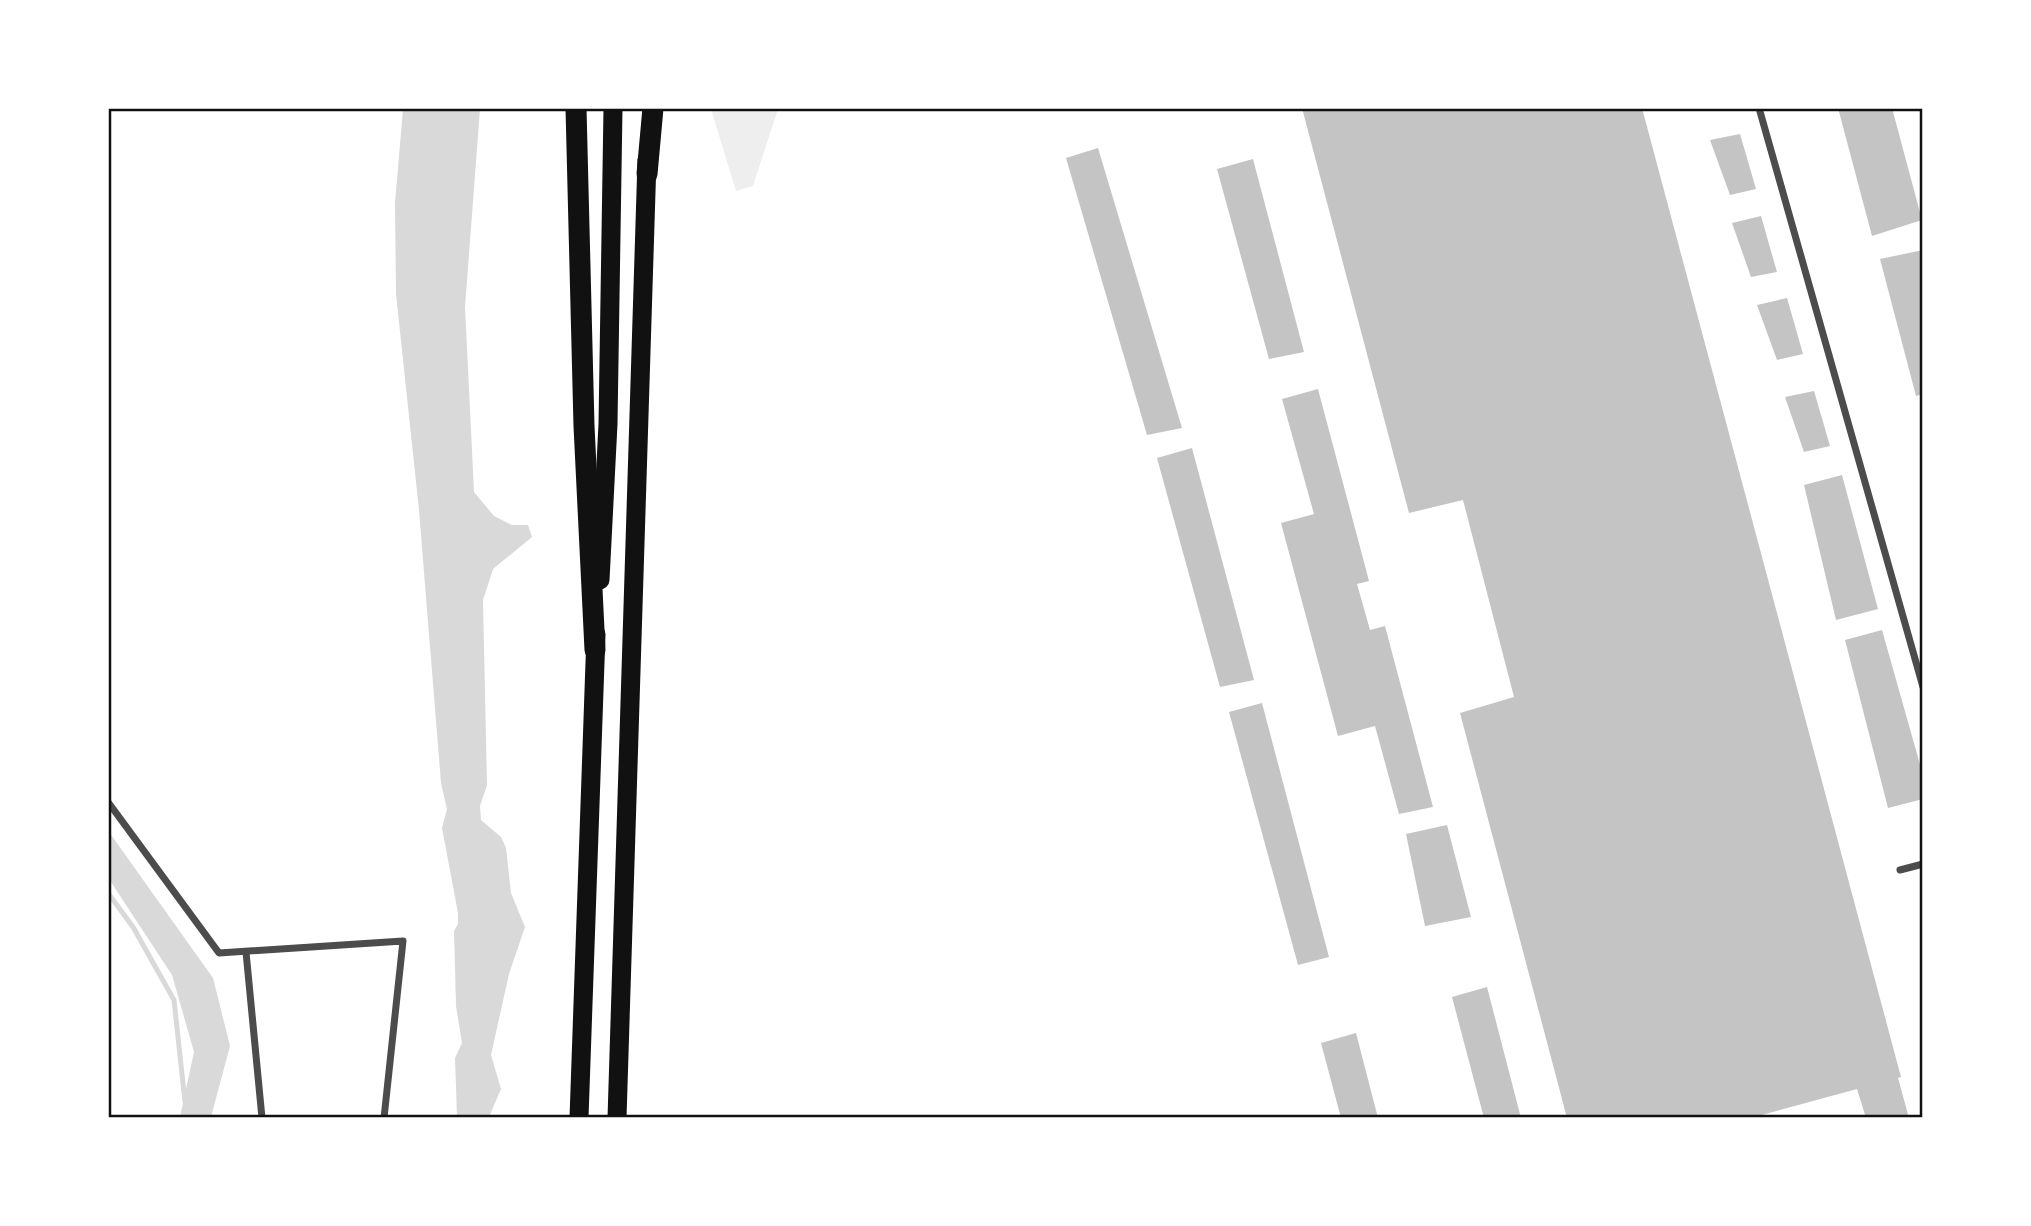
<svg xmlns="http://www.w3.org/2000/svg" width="2031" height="1226" viewBox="0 0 2031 1226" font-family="'DM Sans',sans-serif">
  <rect width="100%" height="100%" fill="#fff"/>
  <path fill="#eee" d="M711,109H778L753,186L736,191Z"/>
  <g fill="#d9d9d9">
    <path d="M403,109H480L465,307L474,492L494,516L512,525H528L532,537L493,569L483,600L487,785L480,806L481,820L501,837L506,848L511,893L525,927L509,974L491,1055L501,1089L489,1117H457L455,1058L462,1043L456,1006L454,931L458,924V913L442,828L447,809L441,783L419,510L396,294L395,203Z"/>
    <path d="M109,832L213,978L230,1046L211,1117H180L194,1052L172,975L109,879Z"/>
  </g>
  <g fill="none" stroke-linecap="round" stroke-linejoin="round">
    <path stroke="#d9d9d9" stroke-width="5" d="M108,893L133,927L174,1000L185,1102"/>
  </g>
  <g fill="#c4c4c4">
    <path d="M1302,108H1642L1901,1077L1898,1078L1909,1118H1866L1857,1089L1751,1118H1567L1460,713L1514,697L1463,500L1409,513Z"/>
    <path d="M1838,108H1892L1922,220L1872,236Z"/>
    <path d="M1740,134L1756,189L1730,195L1710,140Z"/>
    <path d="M1098,148L1182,428L1147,435L1066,158Z"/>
    <path d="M1253,159L1304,352L1269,359L1217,169Z"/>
    <path d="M1761,216L1777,272L1751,277L1732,223Z"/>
    <path d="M1923,250V394L1916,396L1880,259Z"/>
    <path d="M1787,298L1803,354L1777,360L1757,305Z"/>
    <path d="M1318,389L1369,581L1357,584L1370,630L1385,626L1433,807L1399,814L1375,726L1338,736L1281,523L1314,514L1282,399Z"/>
    <path d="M1814,391L1830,446L1804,452L1785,397Z"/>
    <path d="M1192,448L1254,680L1220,687L1157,458Z"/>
    <path d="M1842,475L1878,609L1836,620L1804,485Z"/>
    <path d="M1882,630L1923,775V799L1888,808L1845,640Z"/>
    <path d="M1262,703L1329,957L1298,965L1229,712Z"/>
    <path d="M1447,825L1471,917L1425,926L1406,834Z"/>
    <path d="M1487,987L1521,1118H1484L1452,997Z"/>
    <path d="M1356,1033L1378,1118H1341L1321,1043Z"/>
  </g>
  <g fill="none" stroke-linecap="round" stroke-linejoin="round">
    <g stroke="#4c4c4c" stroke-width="7">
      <path d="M1759,108L1923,687"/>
      <path d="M108,802L219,953L403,941L384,1118"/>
      <path d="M1900,870L1923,864"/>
      <path d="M246,952L262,1118"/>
    </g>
    <g stroke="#111" stroke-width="19">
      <path d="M600,580L608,424L613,108"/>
      <path d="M579,1118L596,634"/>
      <path d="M617,1118L647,160"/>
    </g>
    <g stroke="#111" stroke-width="21">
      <path d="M576,108L584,426L595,650"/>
      <path d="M647,174L653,108"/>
    </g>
  </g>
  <rect width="2031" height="1226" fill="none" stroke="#ffffff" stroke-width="220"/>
  <rect x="110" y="110" width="1811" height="1006" fill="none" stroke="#111" stroke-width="2.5"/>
</svg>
